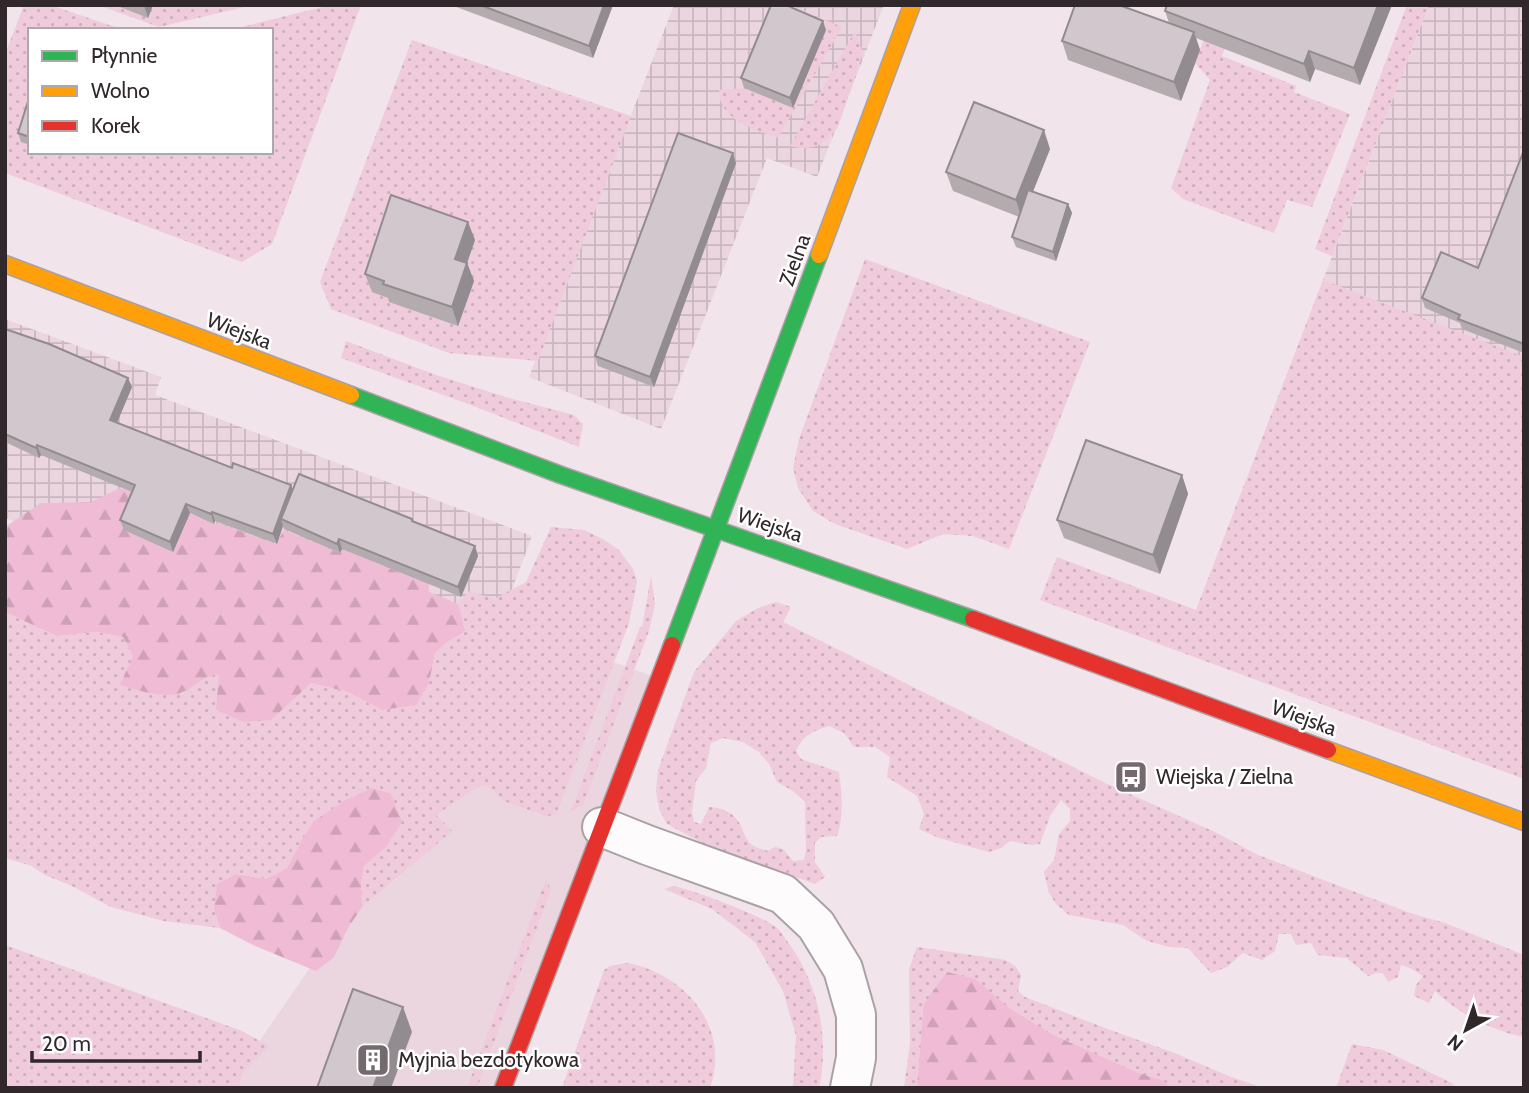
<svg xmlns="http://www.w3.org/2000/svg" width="1529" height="1093" viewBox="0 0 1529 1093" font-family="Cabin,sans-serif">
  <defs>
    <pattern id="industrial-grid" width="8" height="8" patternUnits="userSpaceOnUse" patternTransform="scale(1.75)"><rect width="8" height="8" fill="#ebd5df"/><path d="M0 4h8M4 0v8" fill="none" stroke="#cab7c0"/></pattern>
    <pattern id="grass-dots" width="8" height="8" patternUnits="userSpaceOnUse" patternTransform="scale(1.75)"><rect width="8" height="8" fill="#efcbdc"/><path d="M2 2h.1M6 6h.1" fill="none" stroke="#cdaebd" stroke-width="1.8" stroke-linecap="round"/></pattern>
    <pattern id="forest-firs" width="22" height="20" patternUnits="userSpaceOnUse" patternTransform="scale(1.75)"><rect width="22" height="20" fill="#f0bbd5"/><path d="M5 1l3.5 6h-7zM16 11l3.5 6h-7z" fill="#cea1b7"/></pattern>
  </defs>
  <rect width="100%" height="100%" fill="#f1e4ea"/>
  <path fill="#ebd5df" d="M523,630L655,677L496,1088H227L492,704Z"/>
  <g fill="url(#industrial-grid)">
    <path d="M674,5H884L817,177L767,158L661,429L529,377Z"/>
    <path d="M1429,5H1524V359L1323,280Z"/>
    <path d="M5,319L161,377L155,395L532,536L492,643L185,585L5,518Z"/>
  </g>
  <g fill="url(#grass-dots)" fill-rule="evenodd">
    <path d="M24,5H50L124,30H30V152H271V30H229L331,5H361L272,244L242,262L5,173V54Z"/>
    <path d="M98,5H253L159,27Z"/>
    <path d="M778,5H790L842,27L778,138C755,130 718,119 719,90L744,88Z"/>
    <path d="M1217,5H1240L1222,56L1296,86L1294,92L1350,114L1312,207L1287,200L1274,233L1183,199L1171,188L1210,80L1195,63Z"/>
    <path d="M1407,5H1429L1332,256L1315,249Z"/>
    <path d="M855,31L863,53L838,127C825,145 812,152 790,146Z"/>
    <path d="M412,40L631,116L538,361L449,353L331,309L320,282Z"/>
    <path d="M865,259L1090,342L1009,549L973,536L943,534L907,549L835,524L813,511L798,488L793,468L799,439Z"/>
    <path d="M1323,280L1524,357V779L1040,600L1057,557L1196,610Z"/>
    <path d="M346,341L436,375L509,398L574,415L583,424L579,447L471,405L341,358Z"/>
    <path d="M551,527L584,530L603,539L619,550L633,569L637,581L629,623L556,815L546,816L504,801L488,786L481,785L436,815L452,831L362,907L361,883L364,866L385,848L300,843L287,868L266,879L236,874L214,909L220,928L164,921L111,907L72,886L45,875L32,866L5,858V615L9,614L57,636L96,632L123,637L133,656L182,693L209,675H219L271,719L311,683L348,692L382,710L429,683L435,653L446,643L465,631L458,604L469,591L494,599L526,582Z"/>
    <path d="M651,576L655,604L649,631L583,805L571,811L640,627L642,628Z"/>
    <path d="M776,602L791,607L783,622L1105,783L1215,832L1258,855L1410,913L1445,923L1524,955V1037C1517,1035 1509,1034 1502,1031C1476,1022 1454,1009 1435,991L1429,1003L1414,996L1416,985L1423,976L1412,969L1401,965L1398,977L1388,982L1383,973H1377L1368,976L1347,958L1318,955L1311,943L1296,945L1291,934H1279L1275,951L1262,960L1243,953L1227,967L1211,973L1188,948L1169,947L1147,941L1123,925L1069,915L1056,904L1049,893L1044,872L1054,860L1059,834L1070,821V809L1061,800L1050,816L1040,844L1031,845L1010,841L1001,848L989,852L939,838L919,829L924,814L917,796L887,777L890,757L875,747H854L844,733L829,726C812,732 804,734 796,751L801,759L839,772C842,794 844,816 837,836L821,837L815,843V862L825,877L815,884L704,844L667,824L659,809L656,791L658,770L694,672L736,621L758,608ZM723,738L743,742L759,752L769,764L777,782L793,791L805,802L806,851L804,860L793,861L783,849L775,847L768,851C763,849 756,848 752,845C746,840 744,833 741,826C735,813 722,807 709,807L701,824L694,822L692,812L696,781L706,768L711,743Z"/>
    <path d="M546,879L551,890L477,1088H467Z"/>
    <path d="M673,886C690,889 766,917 777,928C781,931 784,937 787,941C818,982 830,1037 819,1088H793L796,1036L783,991L755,942L712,909L664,889Z"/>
    <path d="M5,945L242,1031L269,1046L243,1072L238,1088H5Z"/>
    <path d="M917,947L1006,960L1016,967L1021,975L1018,991L1025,997L1105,1028L1177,1054L1231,1077L1264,1088H904L910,1043L909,969Z"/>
    <path d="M627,963C686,974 731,1028 710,1088H562L604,970L610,966Z"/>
    <path d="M1352,1044L1383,1050L1450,1082L1457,1088H1336Z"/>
  </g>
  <g fill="url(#forest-firs)">
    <path d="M120,488L182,510L214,524L219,523L276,544L284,530L340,553L345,549L370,559L374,562L429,584V592L458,604L465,631L446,643L435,653L429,683L416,705L382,710L348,692L311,683L271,720L244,722L216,710L219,675C203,675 198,685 185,691C166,701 139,690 120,685L133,656L123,637L96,632L57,636L9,614L5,615V527L41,503L91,502Z"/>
    <path d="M372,788L391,794L402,822L385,848L364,866L361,883L362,907L348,928L334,957L316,971L253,945L220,928L214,909L217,884L236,874L266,879L287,868L300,843L314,821L344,801Z"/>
    <path d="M947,972L975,979L1009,1008L1053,1035L1138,1073L1164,1081L1170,1088H917L924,1004Z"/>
  </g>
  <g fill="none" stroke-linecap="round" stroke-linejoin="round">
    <defs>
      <path id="street" d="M602,827L647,845L783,894L816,925L843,969L856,1015V1058L850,1088"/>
      <g id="fast">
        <path d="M351,395L561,475L973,619"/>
        <path d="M672,645L819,255"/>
      </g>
      <g id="slow">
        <path d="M819,255L912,5"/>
        <path d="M5,264L351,395"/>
        <path d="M1328,750L1524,822"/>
      </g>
      <g id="jam">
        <path d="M973,619L1328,750"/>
        <path d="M503,1088L672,645"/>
      </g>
    </defs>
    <use href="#street" stroke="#aaa1a5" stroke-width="42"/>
    <use href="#fast" stroke="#aaa1a5" stroke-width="19"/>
    <use href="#slow" stroke="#aaa1a5" stroke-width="19"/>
    <use href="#jam" stroke="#aaa1a5" stroke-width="19"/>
    <use href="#street" stroke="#fdfbfc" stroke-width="38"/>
    <use href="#fast" stroke="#30b455" stroke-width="16"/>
    <use href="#slow" stroke="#ff9f0a" stroke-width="16"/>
    <use href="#jam" stroke="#e5322d" stroke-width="16"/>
  </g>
  <g fill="#b4abaf">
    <path d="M115,5H153L148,18Z"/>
    <path d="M451,5H613L593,58Z"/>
    <path d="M1167,5H1392L1360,85L1315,69L1310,82L1196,38L1200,50L1181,101L1068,60L1062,41L1169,23L1165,11Z"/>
    <path d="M826,30L793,108L744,88L741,78Z"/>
    <path d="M30,95V145L21,142L18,133Z"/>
    <path d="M1050,149L1033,191L1068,204L1072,213L1056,261L1016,247L1012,237L1019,217L953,191L946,172Z"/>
    <path d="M1524,150V353L1462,329L1460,323L1425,308L1422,298L1478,268Z"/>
    <path d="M51,152H63L62,156Z"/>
    <path d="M736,163L654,387L598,366L595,356Z"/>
    <path d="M475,240L467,263L474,281L458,326L389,302L388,298L372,292L365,274Z"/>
    <path d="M5,329L132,387L117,422L232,468L293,490L412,519L413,522L475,546L478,556L461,597L342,549L340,553L284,529L283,526L277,544L215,521L214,524L190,513L173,552L124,530L120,520L132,492L41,455L39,458L5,442Z"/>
    <path d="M1182,475L1188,494L1160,574L1064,538L1057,520Z"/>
  </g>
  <g fill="#928b8f">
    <path d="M144,5H153L148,18Z"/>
    <path d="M604,5H613L593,58L589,46Z"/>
    <path d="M1378,5H1392L1360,85L1354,68Z"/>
    <path d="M823,21L826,30L793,108L790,98Z"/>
    <path d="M1194,32L1200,50L1181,101L1174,82Z"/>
    <path d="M1309,51L1315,69L1310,82L1304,64Z"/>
    <path d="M1044,130L1050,149L1022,219L1016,200Z"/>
    <path d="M733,153L736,163L654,387L650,377Z"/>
    <path d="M1068,204L1072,213L1056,261L1053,252Z"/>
    <path d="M468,222L475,240L462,277L455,259Z"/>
    <path d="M467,263L474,281L458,326L452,307Z"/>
    <path d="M128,378L132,387L114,430L110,420Z"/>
    <path d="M37,445L41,455L39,458L36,448Z"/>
    <path d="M1182,475L1188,494L1160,574L1153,555Z"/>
    <path d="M291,485L295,495L281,519L283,526L277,544L273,534Z"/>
    <path d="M186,504L190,513L173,552L170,542Z"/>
    <path d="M212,512L215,521L214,524L211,514Z"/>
    <path d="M339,539L342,549L340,553L337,544Z"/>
    <path d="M475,546L478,556L461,597L458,587Z"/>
    <path d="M403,1007L412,1032L391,1088H373Z"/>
  </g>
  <g fill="#d1c7cc" stroke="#928b8f" stroke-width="2">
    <path d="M480,5H604L589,46Z"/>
    <path d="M771,5H786L823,21L790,98L741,78Z"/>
    <path d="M1075,5H1119L1194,32L1174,82L1062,41Z"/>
    <path d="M1167,5H1378L1354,68L1309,51L1304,64L1165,11Z"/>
    <path d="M30,95V137L18,133Z"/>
    <path d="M974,102L1044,130L1016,200L946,172Z"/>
    <path d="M678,133L733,153L650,377L595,356Z"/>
    <path d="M1524,150V344L1458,319L1460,315L1422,298L1441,252L1478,268Z"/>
    <path d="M1028,190L1068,204L1053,252L1012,237Z"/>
    <path d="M391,195L468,222L455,259L467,263L452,307L383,284L384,281L365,274Z"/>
    <path d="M5,329L49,344L128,378L110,420L232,468L233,463L291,485L273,534L212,512L211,514L186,504L170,542L120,520L135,485L37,445L36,448L5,434Z"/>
    <path d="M1086,440L1182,475L1153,555L1057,520Z"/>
    <path d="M299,474L412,519V521L475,546L458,587L339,539L337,544L281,519Z"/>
    <path d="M353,989L403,1007L373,1088H317Z"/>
  </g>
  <defs>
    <symbol id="bus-square" viewBox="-11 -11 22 22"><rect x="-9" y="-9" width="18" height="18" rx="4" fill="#746a6e" stroke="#fff"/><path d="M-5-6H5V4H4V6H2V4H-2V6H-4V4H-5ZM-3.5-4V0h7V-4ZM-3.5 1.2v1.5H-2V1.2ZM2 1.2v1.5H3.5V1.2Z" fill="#fff"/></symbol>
    <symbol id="building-square" viewBox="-11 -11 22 22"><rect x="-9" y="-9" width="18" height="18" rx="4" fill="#746a6e" stroke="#fff"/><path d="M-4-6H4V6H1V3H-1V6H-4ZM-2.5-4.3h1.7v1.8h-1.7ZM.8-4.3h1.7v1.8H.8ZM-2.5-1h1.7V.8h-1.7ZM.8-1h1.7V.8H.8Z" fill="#fff"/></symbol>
  </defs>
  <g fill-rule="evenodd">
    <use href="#bus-square" x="1112" y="758" width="38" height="38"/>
    <use href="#building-square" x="354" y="1041" width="38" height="38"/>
  </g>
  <g text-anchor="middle" stroke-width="5" stroke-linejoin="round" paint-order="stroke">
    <g font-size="21" fill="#31282c" stroke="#fff">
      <text transform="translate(795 260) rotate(-70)" y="7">Zielna</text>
      <text transform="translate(239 331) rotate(21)" y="7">Wiejska</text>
      <text transform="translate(770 525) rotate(19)" y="7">Wiejska</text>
      <text transform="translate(1304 718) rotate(20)" y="7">Wiejska</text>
    </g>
    <g font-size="21" fill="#31282c" stroke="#fff" text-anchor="start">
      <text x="1156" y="784">Wiejska / Zielna</text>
      <text x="398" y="1067">Myjnia bezdotykowa</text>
    </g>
  </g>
  <rect width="1529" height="1093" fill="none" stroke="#31282c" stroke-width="14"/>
  <rect x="28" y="28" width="245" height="126" fill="#ffffff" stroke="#ada9ab" stroke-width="2"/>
  <rect x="42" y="51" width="35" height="10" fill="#30b455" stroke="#ada9ab" stroke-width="2"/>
  <text x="91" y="63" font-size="21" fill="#31282c">Płynnie</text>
  <rect x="42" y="86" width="35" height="10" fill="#ff9f0a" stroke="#ada9ab" stroke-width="2"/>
  <text x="91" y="98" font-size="21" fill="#31282c">Wolno</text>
  <rect x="42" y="121" width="35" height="10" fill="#e5322d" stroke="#ada9ab" stroke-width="2"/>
  <text x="91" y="133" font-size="21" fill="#31282c">Korek</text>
  <g transform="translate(1466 1030) rotate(220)" stroke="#ffffff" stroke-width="5" paint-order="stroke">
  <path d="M0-5L12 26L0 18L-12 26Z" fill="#31282c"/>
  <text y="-10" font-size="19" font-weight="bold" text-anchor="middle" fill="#31282c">N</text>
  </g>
  <path d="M32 1051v10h168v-10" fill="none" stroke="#31282c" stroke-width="3.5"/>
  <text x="42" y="1051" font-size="21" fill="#31282c" stroke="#ffffff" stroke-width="5" paint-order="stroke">20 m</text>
</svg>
